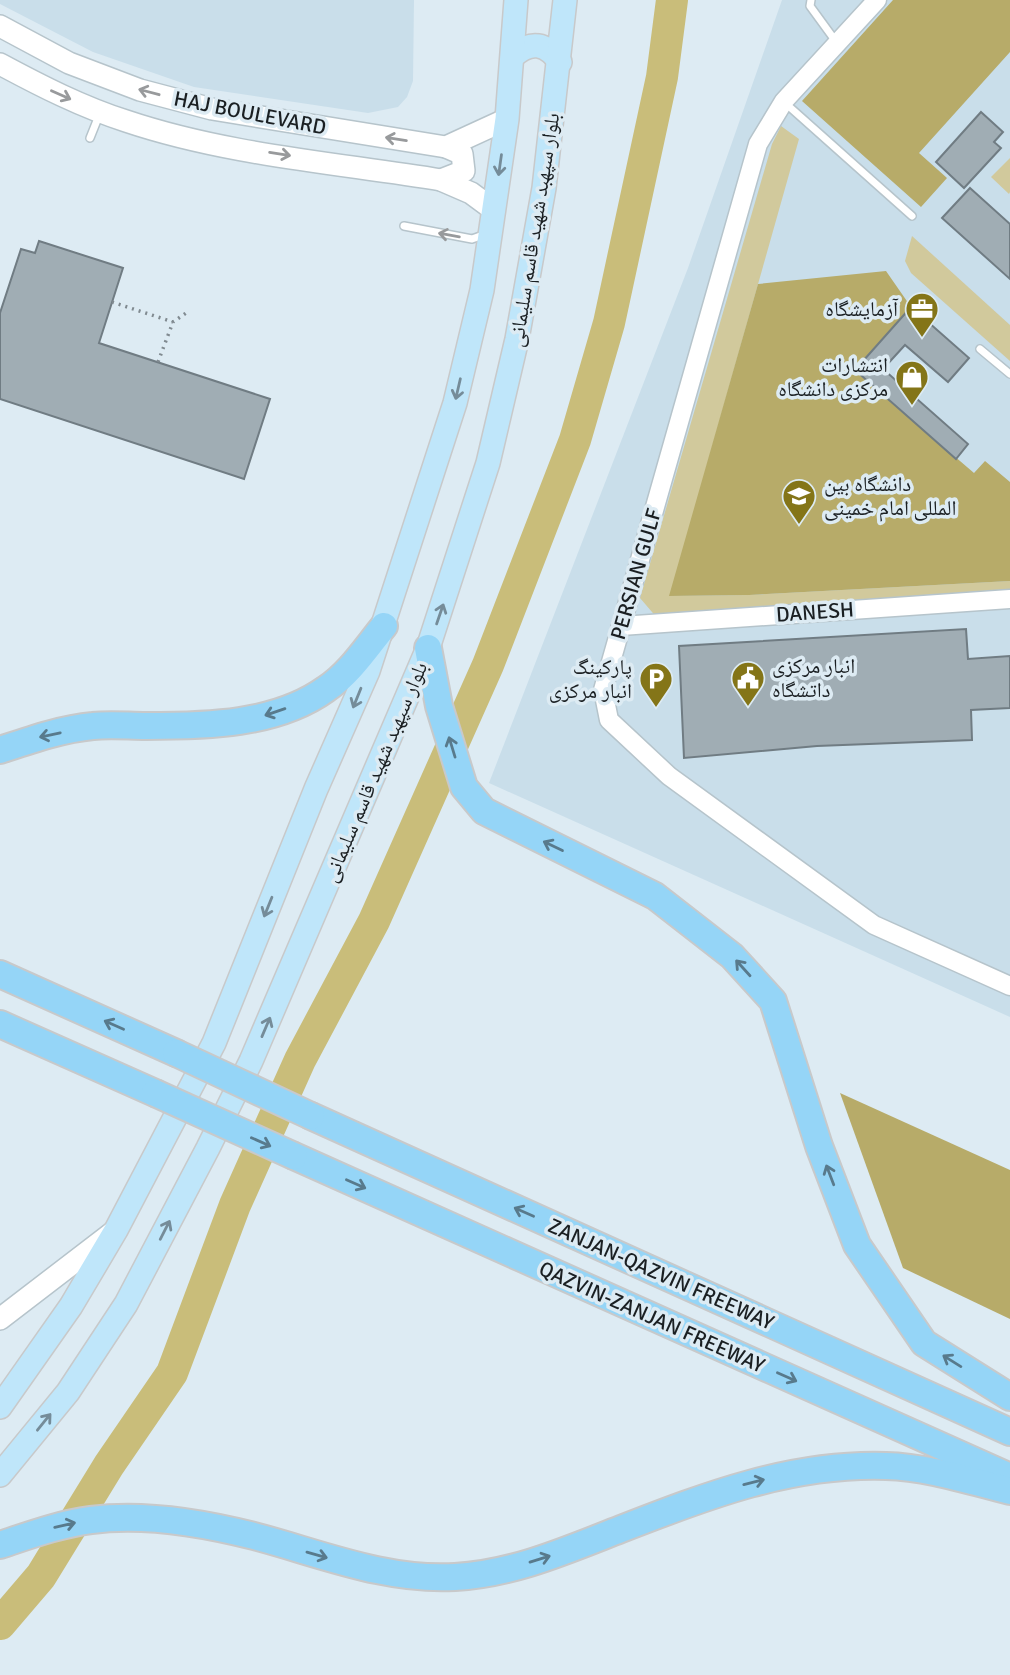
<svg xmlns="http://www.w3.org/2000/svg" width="1010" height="1675" viewBox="0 0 1010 1675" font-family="Signika,'Noto Naskh Arabic',sans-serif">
  <rect width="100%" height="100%" fill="#ddebf3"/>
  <g fill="#c9deea">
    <path d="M0,0H414L413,81L407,97L398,107L368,113L194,87L93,52L0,4Z"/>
    <path d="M782,0H1010V1017L489,783L688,268Z"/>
  </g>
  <g fill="#d1c99c">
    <path d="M781,126L799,139L670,596L749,595L1010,581V594L658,619L640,598L772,144Z"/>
    <path d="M1010,158V192L1009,194L991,177Z"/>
    <path d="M912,236L1010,325V361L911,273L905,261Z"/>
  </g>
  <g fill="#b7ab69">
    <path d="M893,0H1010V52L919,153L947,178L921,207L802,101Z"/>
    <path d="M886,271L911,307L855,371L974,473L985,461L1010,482V581L749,595L669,596L758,284Z"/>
    <path d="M840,1093L1010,1170V1319L903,1268Z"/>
  </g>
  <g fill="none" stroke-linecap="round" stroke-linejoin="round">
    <path stroke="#c9bd7a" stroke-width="32" d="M0,1624L41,1576L109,1465L172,1373L235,1205L300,1060L374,921L488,665L575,440L609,323L662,77L672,0"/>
  </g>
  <g fill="#a0adb4" stroke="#707c83" stroke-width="2">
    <path d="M981,112L1003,132L994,142L1001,148L964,188L936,162Z"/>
    <path d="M970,188L1010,224V279L942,218Z"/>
    <path d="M39,241L123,268L99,343L270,399L244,479L0,399V313L21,249L35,253Z"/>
    <path d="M911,307L969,358L948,382L905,345L883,369L968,444L956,459L855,370Z"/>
    <path d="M966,629L968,659L1010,656V708L971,710L972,740L817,746L684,758L679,646Z"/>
  </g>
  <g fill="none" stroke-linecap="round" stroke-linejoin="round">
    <defs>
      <g id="service">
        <path d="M811,0L810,6L837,43"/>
        <path d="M784,102L912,216"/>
        <path d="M90,138L100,113"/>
        <path d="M404,226L472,239L486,234"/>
        <path d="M980,349L1010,374"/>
      </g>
      <g id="tertiary">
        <path d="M877,0L784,101L758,144L603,690L609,720L669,776L874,925L1010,986"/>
        <path d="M621,626L1010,599"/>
      </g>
      <g id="secondary">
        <path d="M0,26L69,63L140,90L212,109L446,147L507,119"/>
        <path d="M0,64C41,86 82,107 126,121C227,155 337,163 441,180L471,193L494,210"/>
        <path d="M441,180L464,171L462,154L446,147"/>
        <path d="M0,1319L112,1233"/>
      </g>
      <g id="primary">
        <path d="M513,56C531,40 546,43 560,62"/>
        <path d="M0,1407L71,1306L116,1230L214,1043L316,789L368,671L455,403L482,290L507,119L516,0"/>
        <path d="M0,1475L68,1392L126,1304L208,1148L251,1061L428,648L488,463L517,339L544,188L565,0"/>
      </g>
      <g id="motorway">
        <path d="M428,648L439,706L464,787L484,811L655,896L732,956L773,1001L819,1146L857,1245L924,1343L1010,1397"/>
        <path d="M0,750C30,740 61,729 93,726C110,724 129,726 146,726C206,726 276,725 326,689C350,673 366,648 384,626"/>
        <path d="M0,974L176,1053"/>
        <path d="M0,1024L155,1093"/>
        <path d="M311,1116L1010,1432"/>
        <path d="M294,1156L1010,1477"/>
        <path d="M0,1545C30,1535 60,1524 91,1520C143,1513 203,1523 254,1536C319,1553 385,1581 455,1577C513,1574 567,1550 621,1529C708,1495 792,1463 886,1466C928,1467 970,1481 1010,1491"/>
      </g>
    </defs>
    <use href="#service" stroke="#b6c4cb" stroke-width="10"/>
    <use href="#tertiary" stroke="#b6c4cb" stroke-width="21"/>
    <use href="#secondary" stroke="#b6c4cb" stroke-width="24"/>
    <use href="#primary" stroke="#c8c9ca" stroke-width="26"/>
    <use href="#motorway" stroke="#c8c9ca" stroke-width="30"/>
    <g stroke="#808a90" stroke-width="3.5" stroke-dasharray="2 5" stroke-linecap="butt">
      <path d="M112,302L173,322"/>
      <path d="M158,362L173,322L189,311"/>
    </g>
    <use href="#service" stroke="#fff" stroke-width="7"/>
    <use href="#tertiary" stroke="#fff" stroke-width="18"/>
    <use href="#secondary" stroke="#fff" stroke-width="21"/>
    <use href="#primary" stroke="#bfe6fa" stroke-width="23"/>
    <use href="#motorway" stroke="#95d5f7" stroke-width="26"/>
    <defs>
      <g id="motorway-bridge">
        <path d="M176,1053L311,1116"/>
        <path d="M155,1093L294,1156"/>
      </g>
    </defs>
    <use href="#motorway-bridge" stroke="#c8c9ca" stroke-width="30" stroke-linecap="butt"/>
    <use href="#motorway-bridge" stroke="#95d5f7" stroke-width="26"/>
  </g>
  <defs><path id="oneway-shaft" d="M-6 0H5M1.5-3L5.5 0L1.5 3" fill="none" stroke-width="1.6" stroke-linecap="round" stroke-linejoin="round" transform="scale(1.75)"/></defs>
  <g stroke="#989a9c">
    <use href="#oneway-shaft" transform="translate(149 92) rotate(-165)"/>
    <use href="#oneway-shaft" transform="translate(61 95) rotate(24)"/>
    <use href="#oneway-shaft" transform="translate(396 139) rotate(-171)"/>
    <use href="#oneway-shaft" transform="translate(280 154) rotate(9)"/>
    <use href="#oneway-shaft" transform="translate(449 235) rotate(-170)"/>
  </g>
  <g stroke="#758c99">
    <use href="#oneway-shaft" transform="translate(500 165) rotate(98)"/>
    <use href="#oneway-shaft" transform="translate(458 389) rotate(103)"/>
    <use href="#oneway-shaft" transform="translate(440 614) rotate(-71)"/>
    <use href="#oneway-shaft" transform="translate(357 698) rotate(112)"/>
    <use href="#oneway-shaft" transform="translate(268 907) rotate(112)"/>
    <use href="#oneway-shaft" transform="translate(266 1027) rotate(-67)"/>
    <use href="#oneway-shaft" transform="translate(165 1230) rotate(-63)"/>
    <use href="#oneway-shaft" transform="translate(44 1422) rotate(-51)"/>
  </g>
  <g stroke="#587a8c">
    <use href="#oneway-shaft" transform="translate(275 712) rotate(161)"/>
    <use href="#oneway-shaft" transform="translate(50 735) rotate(168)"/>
    <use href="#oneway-shaft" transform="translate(452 747) rotate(-107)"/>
    <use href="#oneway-shaft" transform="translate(553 846) rotate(-154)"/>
    <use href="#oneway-shaft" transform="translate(743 968) rotate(-132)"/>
    <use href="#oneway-shaft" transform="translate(114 1025) rotate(-156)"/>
    <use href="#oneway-shaft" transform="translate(261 1142) rotate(24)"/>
    <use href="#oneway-shaft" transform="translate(830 1175) rotate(-111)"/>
    <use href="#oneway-shaft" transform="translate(356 1184) rotate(24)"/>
    <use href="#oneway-shaft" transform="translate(524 1212) rotate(-156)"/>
    <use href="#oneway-shaft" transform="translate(952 1361) rotate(-148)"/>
    <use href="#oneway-shaft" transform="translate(787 1377) rotate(24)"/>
    <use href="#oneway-shaft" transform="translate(754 1482) rotate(-14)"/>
    <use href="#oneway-shaft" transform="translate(65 1525) rotate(-13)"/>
    <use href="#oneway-shaft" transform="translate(317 1555) rotate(16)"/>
    <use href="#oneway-shaft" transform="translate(540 1559) rotate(-17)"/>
  </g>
  <defs>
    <symbol id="office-pin" viewBox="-11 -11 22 30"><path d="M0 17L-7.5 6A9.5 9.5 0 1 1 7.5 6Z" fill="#847518" stroke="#ddebf3"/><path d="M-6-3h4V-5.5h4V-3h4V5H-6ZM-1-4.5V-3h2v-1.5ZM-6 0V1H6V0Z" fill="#fff"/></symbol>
    <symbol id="shop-pin" viewBox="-11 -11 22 30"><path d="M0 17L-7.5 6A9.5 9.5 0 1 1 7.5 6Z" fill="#847518" stroke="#ddebf3"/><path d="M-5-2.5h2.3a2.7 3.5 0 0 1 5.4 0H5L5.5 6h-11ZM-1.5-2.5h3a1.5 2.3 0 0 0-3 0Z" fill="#fff"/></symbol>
    <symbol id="university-pin" viewBox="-11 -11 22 30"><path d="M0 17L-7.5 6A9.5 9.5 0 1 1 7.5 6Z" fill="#847518" stroke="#ddebf3"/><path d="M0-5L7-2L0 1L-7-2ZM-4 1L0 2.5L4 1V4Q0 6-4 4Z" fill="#fff"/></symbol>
    <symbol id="civic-pin" viewBox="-11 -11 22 30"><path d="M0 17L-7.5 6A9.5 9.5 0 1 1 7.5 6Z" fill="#847518" stroke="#ddebf3"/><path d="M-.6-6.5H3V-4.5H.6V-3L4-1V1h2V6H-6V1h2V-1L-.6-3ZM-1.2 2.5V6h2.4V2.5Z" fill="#fff"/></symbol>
    <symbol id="parking-pin" viewBox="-11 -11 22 30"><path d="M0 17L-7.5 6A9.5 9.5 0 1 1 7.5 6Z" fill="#847518" stroke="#ddebf3"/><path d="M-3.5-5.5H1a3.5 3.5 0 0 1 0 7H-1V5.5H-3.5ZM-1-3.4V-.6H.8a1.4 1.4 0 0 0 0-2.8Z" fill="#fff"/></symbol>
  </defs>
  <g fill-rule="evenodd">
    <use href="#office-pin" x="903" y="290" width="38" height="52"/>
    <use href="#shop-pin" x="893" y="358" width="38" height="52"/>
    <use href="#university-pin" x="780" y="477" width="38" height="52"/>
    <use href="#civic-pin" x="729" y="659" width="38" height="52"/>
    <use href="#parking-pin" x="637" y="660" width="38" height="52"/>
  </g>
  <g text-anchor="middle" stroke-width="7" stroke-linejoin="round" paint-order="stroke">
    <g font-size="21" fill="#1a1f22" stroke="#ddebf3">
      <text transform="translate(250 113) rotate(11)" y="7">HAJ BOULEVARD</text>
      <text transform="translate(534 230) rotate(-81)" y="7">بلوار سپهبد شهید قاسم سلیمانی</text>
      <text transform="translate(636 574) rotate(-74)" y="7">PERSIAN GULF</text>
      <text transform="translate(815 612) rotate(-4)" y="7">DANESH</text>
      <text transform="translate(375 772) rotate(-67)" y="7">بلوار سپهبد شهید قاسم سلیمانی</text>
      <text transform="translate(661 1274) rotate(24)" y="7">ZANJAN-QAZVIN FREEWAY</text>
      <text transform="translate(652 1317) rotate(24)" y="7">QAZVIN-ZANJAN FREEWAY</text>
    </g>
    <g font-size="21" fill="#1a1f22" stroke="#ddebf3" text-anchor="end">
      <text x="898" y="316">آزمایشگاه</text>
      <text x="888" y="372">انتشارات<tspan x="888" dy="24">مرکزی دانشگاه</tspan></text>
      <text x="824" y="491" text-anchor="start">دانشگاه بین<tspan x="824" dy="24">المللی امام خمینی</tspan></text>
      <text x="772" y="673" text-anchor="start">انبار مرکزی<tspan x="772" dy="24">داتشگاه</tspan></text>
      <text x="632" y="674">پارکینگ<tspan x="632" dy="24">انبار مرکزی</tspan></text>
    </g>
  </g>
</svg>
